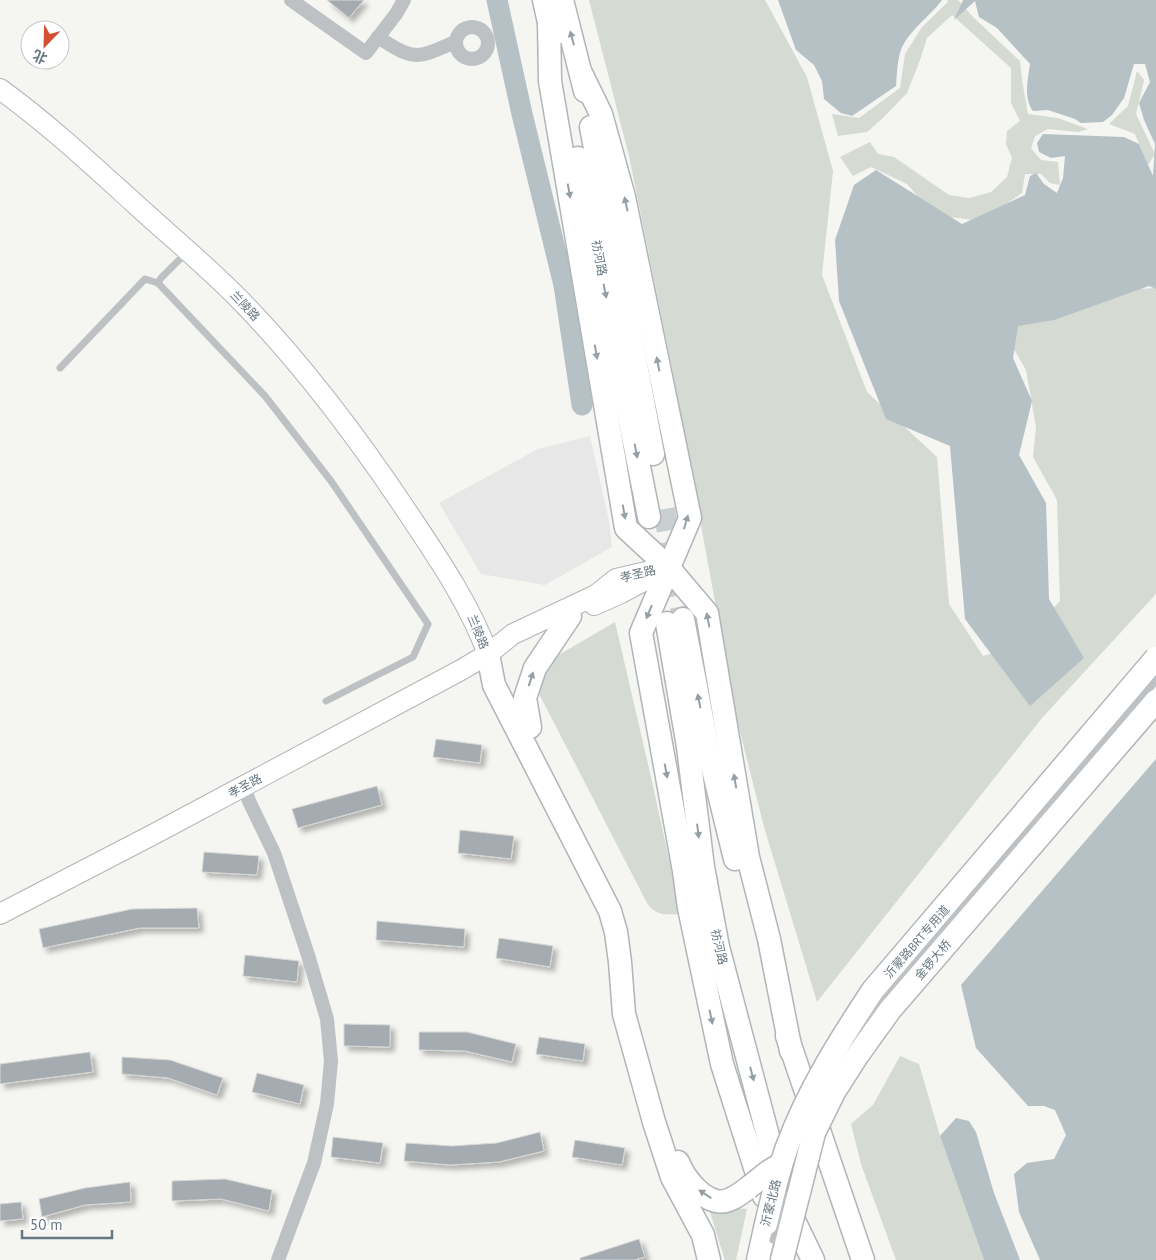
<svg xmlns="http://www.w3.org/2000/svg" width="1156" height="1260" viewBox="0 0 1156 1260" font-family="'PT Sans','Noto Sans SC',sans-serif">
  <defs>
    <filter id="shadow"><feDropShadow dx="4.5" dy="4.5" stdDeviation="2.5" flood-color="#0004"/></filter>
  </defs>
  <rect width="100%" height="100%" fill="#f5f5f2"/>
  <path fill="#e6e7e6" d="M590,436L609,521L612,547L545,585L481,574L439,503L538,449Z"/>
  <g fill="#d5dad2">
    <path d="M589,0H765L807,77L833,171L822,275L867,392L937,457L949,604L983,656L1019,645L1060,601L1057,500L1033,457L1036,427L1026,370L1008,339L1012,319L1085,292L1156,288V594L1042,718L817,1002L764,827L736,716L674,378L629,156Z"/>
    <path d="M947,0H958L973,17L1020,61L1022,80L1028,114L1058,118L1088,129L1078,132L1048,129L1035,136L1031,148L1041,160L1058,162L1060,185L1050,183L1041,174H1025L1022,193L981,221L934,215L907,184L871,167L853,176L840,157L870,142L878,154L894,157L949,195L969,198L991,192L1007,177L1012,158L1006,144L1007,131L1020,121L1011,103V68L952,15L927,38L920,60L907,93L883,118L867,132L838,136L832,114L859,118L900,88L905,54L922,27L948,2Z"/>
    <path d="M1137,71L1144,80L1136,114L1155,154L1148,165L1135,134L1109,124L1128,106Z"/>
    <path d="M615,622L651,777L681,914C665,914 657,917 647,903L536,688L545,663Z"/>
    <path d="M900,1056L919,1064L940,1136L984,1260H896L861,1164L851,1124L873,1105Z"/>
    <path d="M708,1206L747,1209L736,1260H725Z"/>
  </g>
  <g fill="#b5c1c4">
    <path d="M778,0H942C930,16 911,29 902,47C897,59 897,74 896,86L852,116L841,113L824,99L822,81L814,65L796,50Z"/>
    <path d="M963,0H1156V289L1149,286L1054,320L1018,326L1013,358L1032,401L1019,455L1046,503L1049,599L1084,658L1030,706L965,619L950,446L886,419L839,301L835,240L854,185L876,170L962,224L1025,195L1030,176L1036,173L1044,184L1057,193L1063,178L1065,156L1051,158L1039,152L1037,143L1043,134L1124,137L1139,144L1153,176L1155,144L1144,120L1139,103L1150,82L1145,64H1134L1124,98L1112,115L1103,122L1081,123L1075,119L1048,110L1033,111C1023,97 1028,80 1030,64L997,28L979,17L975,1L954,20Z"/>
    <path d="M1156,759V1260H1040L1019,1212L1014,1174L1027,1163L1054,1159L1066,1135L1055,1110L1044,1106H1028L976,1048L961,985Z"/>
    <path d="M956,1118L969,1121L976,1132L994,1193L1020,1260H984L940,1136Z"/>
  </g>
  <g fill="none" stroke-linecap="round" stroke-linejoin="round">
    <path stroke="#b5c1c4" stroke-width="21" d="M497,0L522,114L564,285L582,405"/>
  </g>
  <g fill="#a5acb1" stroke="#d7d7d5" filter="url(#shadow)">
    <path d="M327,0H364L349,18Z"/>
    <path d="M436,739L482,745L480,763L433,757Z"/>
    <path d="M377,786L382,805L298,828L292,809Z"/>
    <path d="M460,830L514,836L511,859L458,853Z"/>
    <path d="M204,852L259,856L257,875L202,872Z"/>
    <path d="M197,908L199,928H140L43,948L39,929L132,909Z"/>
    <path d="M377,921L465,929L464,947L376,940Z"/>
    <path d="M499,938L553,946L550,967L496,958Z"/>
    <path d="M245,955L299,961L297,982L243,976Z"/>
    <path d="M344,1024L390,1025V1047L344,1046Z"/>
    <path d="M419,1032H467L516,1044L512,1062L465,1051L419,1050Z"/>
    <path d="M539,1037L585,1044L583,1061L536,1054Z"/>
    <path d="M90,1052L93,1072L0,1084V1064Z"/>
    <path d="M122,1057L170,1060L223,1078L217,1095L168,1078L122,1074Z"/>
    <path d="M257,1073L304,1085L300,1104L252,1092Z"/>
    <path d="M540,1132L544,1151L499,1162L450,1165L404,1161L406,1143L452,1146L497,1143Z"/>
    <path d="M333,1137L383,1143L380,1163L331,1157Z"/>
    <path d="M575,1140L625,1148L622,1165L572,1157Z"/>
    <path d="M225,1179L272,1190L269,1211L221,1199L172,1201V1181Z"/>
    <path d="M130,1182L131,1202L85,1205L42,1217L39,1199L85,1188Z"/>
    <path d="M21,1202L23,1219L0,1221V1204Z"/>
    <path d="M639,1239L645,1257L634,1260H580V1258Z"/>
  </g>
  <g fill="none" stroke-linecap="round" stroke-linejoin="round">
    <path stroke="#cacfd0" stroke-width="22" stroke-dasharray="22 11" stroke-linecap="butt" d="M664,509L683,619"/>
    <defs>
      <g id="secondary">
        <path d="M0,89C47,123 90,163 133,202C169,235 207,266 242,302C302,364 360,441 408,513C438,558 469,603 488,654"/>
        <path d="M594,605L621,593L649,578"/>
        <path d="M0,914L156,833L461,670L488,654L513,634L596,595L616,579L668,567"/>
      </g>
      <g id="primary">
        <path d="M544,0L552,36"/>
        <path d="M562,0L585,91"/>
        <path d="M549,22L550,81L626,528L668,567L707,613L748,857L769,939L791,1051"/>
        <path d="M582,75L601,114L624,197L690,518L641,633L684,871L689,908L722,1064L764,1196"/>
        <path d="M591,127L653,454"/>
        <path d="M578,158L649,517"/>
        <path d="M683,619L708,749L735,859"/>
        <path d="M667,623L688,747L703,867L718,947L786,1204L813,1260"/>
        <path d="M488,654L494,685L610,911L616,932L620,962L624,1014L654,1122L672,1177L703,1235L709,1260"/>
        <path d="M530,727L525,698L535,668L570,616"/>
        <path d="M787,1036L863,1260"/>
        <path d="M678,1162C684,1177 699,1197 716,1201C727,1204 739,1195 748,1188"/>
        <path d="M758,1260L766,1224"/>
      </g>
    </defs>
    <use href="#secondary" stroke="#afb5b8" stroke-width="22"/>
    <use href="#primary" stroke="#b0b5b8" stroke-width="25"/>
    <g stroke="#bdc1c4" stroke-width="7">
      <path d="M180,259L161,278L158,283L265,396L331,481L428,624L413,657L326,701"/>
      <path d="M60,368L145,279L158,283"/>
    </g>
    <g stroke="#bdc1c4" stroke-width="14">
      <path d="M291,0L366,53L396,14L404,0"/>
      <circle cx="472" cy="43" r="16"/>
      <path d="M378,37C414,61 416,59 455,42"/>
      <path d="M244,786L249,801L274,853L308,955L327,1019L331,1061L327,1104L314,1163L278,1260"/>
    </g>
    <use href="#secondary" stroke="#fff" stroke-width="20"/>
    <use href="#primary" stroke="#fff" stroke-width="22"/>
    <defs>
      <g id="primary-bridge">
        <path d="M748,1188L768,1172L781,1164"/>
        <path d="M766,1224C772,1198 778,1172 787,1147C808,1090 840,1040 873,990L1156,658"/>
        <path d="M782,1260L814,1133L834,1092L857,1056L890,1010L1156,701"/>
      </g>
    </defs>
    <use href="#primary-bridge" stroke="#b0b5b8" stroke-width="25" stroke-linecap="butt"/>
    <g stroke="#bdc1c4" stroke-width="7">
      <path d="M856,1037L890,991L1156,681"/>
      <path d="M773,1240L787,1195"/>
    </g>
    <use href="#primary-bridge" stroke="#fff" stroke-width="22"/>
  </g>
  <defs><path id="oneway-solid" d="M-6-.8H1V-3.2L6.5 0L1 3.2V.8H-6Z" transform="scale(1.25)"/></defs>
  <g fill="#95a0a6">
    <use href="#oneway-solid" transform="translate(572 38) rotate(-105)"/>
    <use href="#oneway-solid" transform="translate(569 191) rotate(80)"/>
    <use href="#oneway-solid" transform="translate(626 204) rotate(-102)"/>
    <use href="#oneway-solid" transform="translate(605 291) rotate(79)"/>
    <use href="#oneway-solid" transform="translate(596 352) rotate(80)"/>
    <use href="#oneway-solid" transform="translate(658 364) rotate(-101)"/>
    <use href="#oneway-solid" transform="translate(636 451) rotate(79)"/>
    <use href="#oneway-solid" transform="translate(624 512) rotate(80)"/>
    <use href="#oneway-solid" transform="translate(686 522) rotate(-74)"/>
    <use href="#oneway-solid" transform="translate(649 612) rotate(113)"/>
    <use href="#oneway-solid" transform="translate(708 620) rotate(-101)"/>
    <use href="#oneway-solid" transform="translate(531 679) rotate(-72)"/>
    <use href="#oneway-solid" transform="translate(699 701) rotate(-101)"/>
    <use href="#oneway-solid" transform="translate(666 771) rotate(80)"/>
    <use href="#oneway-solid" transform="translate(735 781) rotate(-100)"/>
    <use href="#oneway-solid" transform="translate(698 831) rotate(83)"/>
    <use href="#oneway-solid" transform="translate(711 1017) rotate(78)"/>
    <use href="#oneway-solid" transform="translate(752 1074) rotate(75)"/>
    <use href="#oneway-solid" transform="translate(705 1194) rotate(-147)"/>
  </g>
  <g text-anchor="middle" stroke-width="5" stroke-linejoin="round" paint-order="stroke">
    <g font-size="12" fill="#677780" stroke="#fff">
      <text transform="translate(599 258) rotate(79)" y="4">祊河路</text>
      <text transform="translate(245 306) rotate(47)" y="4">兰陵路</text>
      <text transform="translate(638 574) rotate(-13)" y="4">孝圣路</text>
      <text transform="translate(478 632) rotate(68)" y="4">兰陵路</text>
      <text transform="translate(245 786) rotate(-28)" y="4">孝圣路</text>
      <text transform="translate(917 942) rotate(-49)" y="4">沂蒙路BRT专用道</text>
      <text transform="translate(719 947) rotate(77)" y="4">祊河路</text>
      <text transform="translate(933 960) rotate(-49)" y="4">金锣大桥</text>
      <text transform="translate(771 1203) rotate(-76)" y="4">沂蒙北路</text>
    </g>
  </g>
  <g transform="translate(45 45) rotate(203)"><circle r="24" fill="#ffffff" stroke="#c2c9cc"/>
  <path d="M0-4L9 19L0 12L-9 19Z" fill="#d34f34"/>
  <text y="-8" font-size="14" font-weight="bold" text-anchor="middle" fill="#677780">北</text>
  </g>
  <path d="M22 1230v8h90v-8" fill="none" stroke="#677780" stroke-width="2.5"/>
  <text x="30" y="1230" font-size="15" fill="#677780" stroke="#ffffff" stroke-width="4" paint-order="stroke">50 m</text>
</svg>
